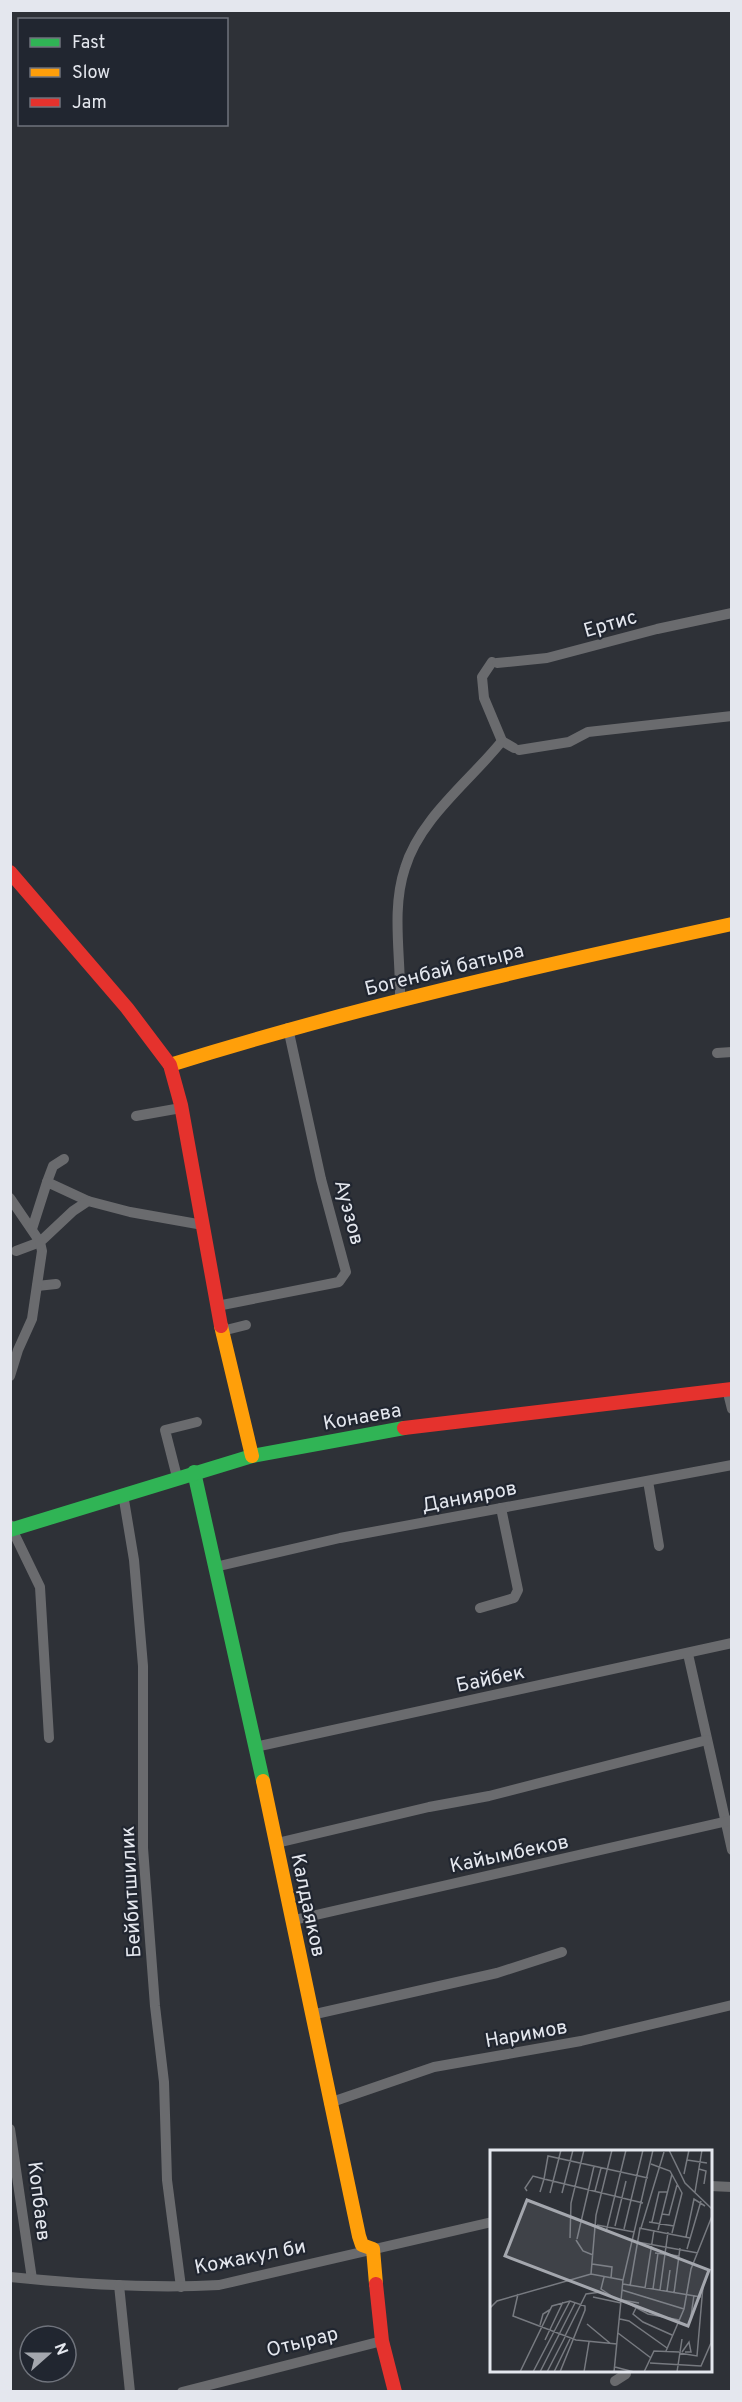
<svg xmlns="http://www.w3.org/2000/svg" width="742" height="2402" viewBox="0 0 742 2402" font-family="Overpass,sans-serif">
  <rect width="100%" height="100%" fill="#2e3137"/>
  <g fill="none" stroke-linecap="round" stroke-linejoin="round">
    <g stroke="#6a6b6e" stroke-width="10">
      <path d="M492,662L482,677L484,698L502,741L514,748"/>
      <path d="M497,663L547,658L657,629L732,613"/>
      <path d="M519,750L569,742L588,732L732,716"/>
      <path d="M400,1000C401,956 391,910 405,868C420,818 470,781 502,741"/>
      <path d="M717,1053L732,1052"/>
      <path d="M136,1116L181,1108"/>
      <path d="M47,1182L53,1166L64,1159"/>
      <path d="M10,1198L40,1242L16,1251"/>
      <path d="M32,1229L47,1182L88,1201"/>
      <path d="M37,1286L56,1284"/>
      <path d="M217,1306L339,1282L346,1272L321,1179L288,1028"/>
      <path d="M222,1331L246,1325"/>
      <path d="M10,1376L18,1350L32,1319L42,1251L40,1242L73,1211L88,1201L130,1212L203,1225"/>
      <path d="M727,1389L732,1409"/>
      <path d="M177,1477L165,1430L197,1422"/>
      <path d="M648,1481L659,1546"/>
      <path d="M123,1494L134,1560L143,1666V1848L155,2006L164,2082L167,2180L181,2287"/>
      <path d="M10,1525L40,1587L49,1738"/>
      <path d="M215,1567L340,1538L732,1465"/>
      <path d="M480,1608L514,1598L518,1590L501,1508"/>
      <path d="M688,1654L732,1850"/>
      <path d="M255,1747L732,1643"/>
      <path d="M277,1843L429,1807L489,1796L707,1740"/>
      <path d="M294,1920L732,1820"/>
      <path d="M311,2015L497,1973L562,1952"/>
      <path d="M329,2103L434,2067L581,2041L732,2005"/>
      <path d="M10,2129L32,2279"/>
      <path d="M710,2186L732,2187"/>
      <path d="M10,2277C80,2284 150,2289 219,2285L492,2222"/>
      <path d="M119,2285L130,2392"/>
      <path d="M615,2381L626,2374V2370"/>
      <path d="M182,2392L382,2341"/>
    </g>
    <g stroke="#30b455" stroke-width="14">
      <path d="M194,1472L263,1781"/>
      <path d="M10,1530L252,1456L404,1428"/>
    </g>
    <g stroke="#ff9f0a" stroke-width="14">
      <path d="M170,1065C355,1007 543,965 732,924"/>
      <path d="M221,1326L252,1456"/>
      <path d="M263,1781L359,2236L362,2245L373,2249L376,2284"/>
    </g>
    <g stroke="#e5322d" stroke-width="14">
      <path d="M10,872L127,1008L170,1065L181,1105L221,1326"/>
      <path d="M404,1428L732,1389"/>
      <path d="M376,2284L382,2341L395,2392"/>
    </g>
  </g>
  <g text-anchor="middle" stroke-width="4.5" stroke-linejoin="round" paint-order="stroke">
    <g font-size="20" fill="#e4e7ee" stroke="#212630">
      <text transform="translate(610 623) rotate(-16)" y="7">Ертис</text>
      <text transform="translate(444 969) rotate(-14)" y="7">Богенбай батыра</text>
      <text transform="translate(350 1212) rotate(75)" y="7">Ауэзов</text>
      <text transform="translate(362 1416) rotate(-10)" y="7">Конаева</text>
      <text transform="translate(469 1496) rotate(-11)" y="7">Данияров</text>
      <text transform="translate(490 1678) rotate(-12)" y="7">Байбек</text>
      <text transform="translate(509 1853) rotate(-12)" y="7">Кайымбеков</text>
      <text transform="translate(130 1892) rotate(-93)" y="7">Бейбитшилик</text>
      <text transform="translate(309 1905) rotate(78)" y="7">Калдаяков</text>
      <text transform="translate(526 2033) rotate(-10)" y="7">Наримов</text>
      <text transform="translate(40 2201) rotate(83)" y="7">Копбаев</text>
      <text transform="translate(250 2256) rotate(-11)" y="7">Кожакул би</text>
      <text transform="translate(302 2341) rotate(-14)" y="7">Отырар</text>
    </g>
  </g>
  <g transform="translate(490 2150)">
    <rect width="222" height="222" fill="#2e3137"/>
    <path fill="none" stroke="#777a80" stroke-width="1.5" d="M179,0L195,33L222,59M197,10L217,13M161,14L180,21L192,43L182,83M209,19L216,21L214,34M194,24L199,0M37,41L35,38L43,26L54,29L58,6L158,28M105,41L111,18M50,42L54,29L153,53M205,42L212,0M60,43L71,0M72,43L83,0M172,64L179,65L187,35M159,72L184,76M162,72L169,42H177M107,75L144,82M125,76L136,31M149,78L200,88M151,78L174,2M134,79L153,0M168,80L182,24M116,82L136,0M196,87L204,49L215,56M80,88L81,53L94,0M87,89L104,16M86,90L93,101L103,105M142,91L208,103M197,99L211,51M165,103L189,106M102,114L122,117L121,128M101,124L106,65L122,0M114,127L111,139L126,149L149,153M133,134L211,147M140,136L150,78M155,138L164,80M163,139L168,103M132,140L194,159M170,140L178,82M177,141L180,120M184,143L190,98M28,144L23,166L86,190L127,194M103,147L131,153M132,150L158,164L189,170M0,158L7,151L101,124L133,130M146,158L143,164L153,172L182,185M201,166L204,145M130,169L139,171L177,198M97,174L121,194M50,175L53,164L61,159M128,183L161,208M75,186L96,144L111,142M55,190L73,152M176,201L194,159L201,119L222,66M192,202L199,192L201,202H195M189,203L207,206L213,136M160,213L211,216L221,193L222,155M125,217L144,222M30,222L62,156L80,151L95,156V160L70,222M43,222L80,151M50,222L85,153M57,222L75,187M64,222L80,189M94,222L99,192M124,222L133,130L163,0M154,222L164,201L189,202M187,222L192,189"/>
    <path fill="#a4a7ae" fill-opacity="0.15" stroke="#a4a7ae" stroke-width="3" d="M37,50L219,120L198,176L15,106Z"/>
    <rect width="222" height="222" fill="none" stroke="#e4e7ee" stroke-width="3"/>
  </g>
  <rect width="742" height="2402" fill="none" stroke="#e4e7ee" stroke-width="24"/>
  <rect x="18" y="18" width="210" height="108" fill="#212630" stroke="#6f737c" stroke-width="1.5"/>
  <rect x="30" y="38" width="30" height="9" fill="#30b455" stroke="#6f737c" stroke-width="1.5"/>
  <text x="72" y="48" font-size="18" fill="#e4e7ee">Fast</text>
  <rect x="30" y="68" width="30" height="9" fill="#ff9f0a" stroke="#6f737c" stroke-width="1.5"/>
  <text x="72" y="78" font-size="18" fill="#e4e7ee">Slow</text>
  <rect x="30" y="98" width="30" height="9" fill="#e5322d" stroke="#6f737c" stroke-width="1.5"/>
  <text x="72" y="108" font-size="18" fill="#e4e7ee">Jam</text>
  <g transform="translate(48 2354) rotate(69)"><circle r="28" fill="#212630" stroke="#6f737c" stroke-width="1.5"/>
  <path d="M0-4.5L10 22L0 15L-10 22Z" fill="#a4a7ae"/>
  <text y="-9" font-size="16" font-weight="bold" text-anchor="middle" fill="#e4e7ee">N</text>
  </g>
</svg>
